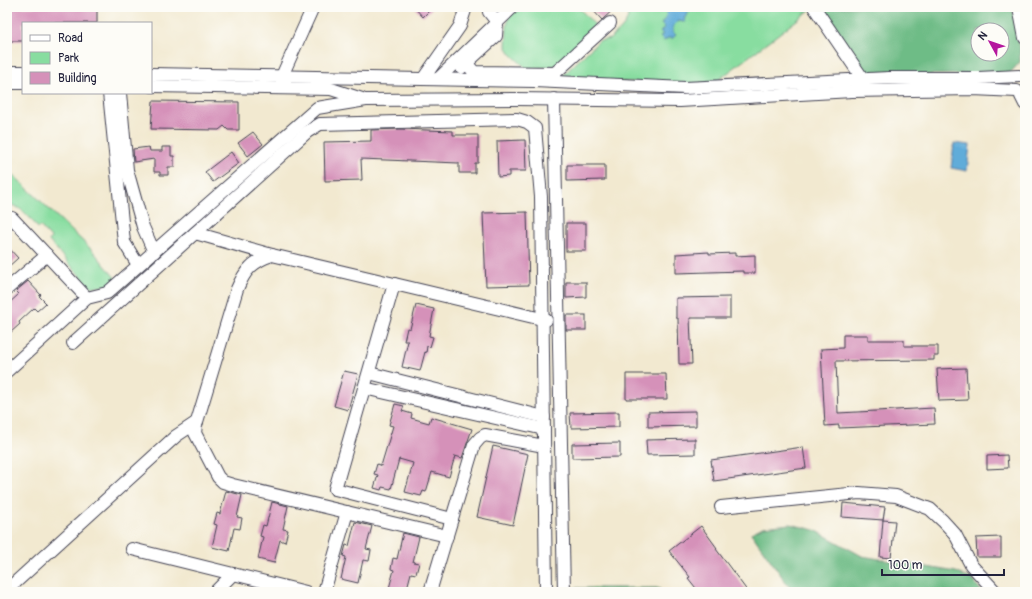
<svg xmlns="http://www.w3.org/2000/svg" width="1032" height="599" viewBox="0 0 1032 599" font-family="Pangolin,sans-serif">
  <rect width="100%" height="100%" fill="#fdfcf7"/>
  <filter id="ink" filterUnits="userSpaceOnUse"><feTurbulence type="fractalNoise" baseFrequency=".025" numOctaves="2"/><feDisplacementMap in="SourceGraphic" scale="8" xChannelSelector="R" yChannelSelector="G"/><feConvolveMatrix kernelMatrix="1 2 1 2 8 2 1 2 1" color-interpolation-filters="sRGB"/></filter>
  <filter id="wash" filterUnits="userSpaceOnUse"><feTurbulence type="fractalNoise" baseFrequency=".012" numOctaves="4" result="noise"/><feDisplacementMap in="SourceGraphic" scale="16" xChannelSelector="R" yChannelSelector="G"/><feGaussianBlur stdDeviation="0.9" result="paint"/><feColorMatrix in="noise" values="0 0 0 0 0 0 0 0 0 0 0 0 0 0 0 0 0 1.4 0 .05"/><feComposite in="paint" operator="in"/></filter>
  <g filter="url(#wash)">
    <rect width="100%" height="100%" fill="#f2e9d0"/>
    <g fill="#88dda0" stroke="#55806e">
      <path d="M518,7H578L597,27L564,60L553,67L527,69L511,54L506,46L507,26L509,17Z"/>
      <path d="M628,7H808L810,10L713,84L558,80L599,41L610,39L621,29L625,24L628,18L627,8Z"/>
      <path d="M7,169L93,251L117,280C109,287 99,288 89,286L49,241L51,238L40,226L38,228C29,217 22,206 7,204Z"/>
    </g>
    <g fill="#6ebc86" stroke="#486f60" fill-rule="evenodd">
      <path d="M819,7H1012L1020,48V62L1010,73L866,76ZM978,30H1002V54H978Z"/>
      <path d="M790,524L815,530L862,556L956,572L973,580L982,592H793L751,533L763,527Z"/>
      <path d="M571,588H660L661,592H571Z"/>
    </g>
    <g fill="#60acd9" stroke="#41678a">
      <path d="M665,7H697L693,10L691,9L684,19L686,21L684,22L678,21L673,26V32L676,35L673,38H668L664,41L660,37L663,34L660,32L665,28L661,24C665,20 669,13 665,7Z"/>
      <path d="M954,143L970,145L967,171L951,168Z"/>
    </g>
    <g id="blocks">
      <g fill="#d591b9">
        <path d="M9,7H97V23H23V41H8Z"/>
        <path d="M414,7H433L423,17Z"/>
        <path d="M590,7H616L602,20Z"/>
        <path d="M153,101L239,102V130H228L224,126L219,130L151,129Z"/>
        <path d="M400,129L453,131V135H478V163H475V173H459V163L361,159L362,180L325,181L324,142L371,141V130Z"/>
        <path d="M253,132L263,144L248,156L238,143Z"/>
        <path d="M525,140L526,171H509V176L498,177L497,141Z"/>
        <path d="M149,147L150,151H162V147H171V156H174V167H168V175H160V172H154V159L134,162L133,149Z"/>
        <path d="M231,152L239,163L213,182L205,172Z"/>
        <path d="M567,165H605V180L567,181Z"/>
        <path d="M527,212L529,285L486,286L483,213Z"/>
        <rect x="566" y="223" width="20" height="28"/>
        <path d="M7,246L18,258L7,268Z"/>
        <path d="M709,252V254L735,253V256L755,255V273H743V271L676,273V254Z"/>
        <path d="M28,281L41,295L39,296L46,303L37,311L34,308L19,322L20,324L10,333L7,329V305L19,294L16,291Z"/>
        <path d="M566,282H586V297L566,298Z"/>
        <path d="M730,297V318H690L692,364H679L678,318H676V298Z"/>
        <path d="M416,305L434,309L429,336L433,337L430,347L427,346L426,353L425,352L420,371L402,367L408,341H404L407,328L410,329Z"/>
        <rect x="566" y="315" width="20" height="15"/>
        <path d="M843,335H868V340H904V346H938V356H934V360L836,361L838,413L934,408L935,424L839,428V425L825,426L821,349L843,348Z"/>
        <path d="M966,368L968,400L939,401L937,369Z"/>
        <path d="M344,371L358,374L348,410L334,406Z"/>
        <path d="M626,374H666L667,399H626Z"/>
        <path d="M395,404L404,406L402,411L412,414L411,418L429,423L431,417L472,429L462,458L455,456L449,477L432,472L426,492L423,491L421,496L405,492L413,463L399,459L391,489L382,487L381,490L374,488L378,475L374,474L377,464L381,466L393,426L389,425Z"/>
        <path d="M696,411V426L648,427V412Z"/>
        <path d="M619,412V427L571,428L570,413Z"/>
        <path d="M695,439V454L647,455L646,440Z"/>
        <path d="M620,443V457L572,458V444Z"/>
        <path d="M493,446L528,454L513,525L477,517Z"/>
        <path d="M803,447L806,468L714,481L711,460Z"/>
        <path d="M1007,455L1008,468L987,469V456Z"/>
        <path d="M226,491L242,495L237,517L242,518L240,529L234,528L229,551L212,547L217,525L214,524L217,513L220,514Z"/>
        <path d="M272,502L288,506L283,529L288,530L285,542L280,540L274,563L258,559L263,537L260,536L263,525L266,526Z"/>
        <path d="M843,503L885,507L883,520L842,517Z"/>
        <path d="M883,520L895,521L891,558L880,557Z"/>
        <path d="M355,522L372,526L366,549L371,550L369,561L363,560L358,583L341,579L346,557L343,556L346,545L349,546Z"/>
        <path d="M701,526L717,548L716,549L748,592H699L688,578L690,577L669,551Z"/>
        <path d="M403,533L419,537L413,562L419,563L416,574L411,573L406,592H388L394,570L391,569L393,558L397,559Z"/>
        <path d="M1001,537V557H977L976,538Z"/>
      </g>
    </g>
  </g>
  <g filter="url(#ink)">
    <use href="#blocks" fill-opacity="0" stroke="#414051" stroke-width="1"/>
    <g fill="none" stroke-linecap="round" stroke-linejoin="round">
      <defs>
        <g id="minor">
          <path d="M814,7L863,79"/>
          <path d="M1019,7L1025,38"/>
          <path d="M467,64L474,72L555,73L610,23"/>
          <path d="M461,68L496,36L497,22L489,12L488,7"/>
          <path d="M7,72H23"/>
          <path d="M151,74L534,81L685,88L889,78H978L1019,76"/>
          <path d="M423,79L460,26L466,7"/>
          <path d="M438,79L513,7"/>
          <path d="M7,83H23"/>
          <path d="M282,83V76L313,7"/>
          <path d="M151,86L331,89L362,99"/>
          <path d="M109,93L124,242L138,265"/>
          <path d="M120,93L127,170L143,227L154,252"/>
          <path d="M1021,96L1025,104"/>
          <path d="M554,99L564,592"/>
          <path d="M7,217L12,218L87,298"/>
          <path d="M195,233L272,255"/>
          <path d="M394,284L335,489L452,519"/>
          <path d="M7,289L47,255"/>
          <path d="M73,343L307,132L320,124L517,119L527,122L535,128L541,197L546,592"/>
          <path d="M7,371L87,298L107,293L317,108L366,100L516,99L680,101L852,91L973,89L1017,91"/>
          <path d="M369,373L544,417"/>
          <path d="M364,388L544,429"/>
          <path d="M721,507L859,493L896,496L930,509L943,521L955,534L971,565L994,590V592"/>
          <path d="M447,536L233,485L223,482L218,477L195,433L196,425L237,289C245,270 253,261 272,255L546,320"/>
          <path d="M132,549L306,592"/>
          <path d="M7,590L176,436L197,422"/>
          <path d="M215,592L233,574"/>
          <path d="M324,592L347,512"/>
          <path d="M430,592L474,445L480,438L485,435L544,446"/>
        </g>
      </defs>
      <use href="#minor" stroke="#414051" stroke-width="14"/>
      <use href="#minor" stroke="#fff" stroke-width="12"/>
    </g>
  </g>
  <rect width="1032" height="599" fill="none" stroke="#fdfcf7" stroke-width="24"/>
  <rect x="22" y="22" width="130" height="72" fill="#fdfcf7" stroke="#a5a5ac"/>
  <rect x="30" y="35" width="20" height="6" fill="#ffffff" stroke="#a5a5ac"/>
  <text x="58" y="42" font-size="12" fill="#22223b">Road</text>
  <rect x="30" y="52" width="20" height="12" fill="#88dda0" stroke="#a5a5ac"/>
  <text x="58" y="62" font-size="12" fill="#22223b">Park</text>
  <rect x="30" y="72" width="20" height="12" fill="#d591b9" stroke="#a5a5ac"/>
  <text x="58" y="82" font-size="12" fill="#22223b">Building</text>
  <g transform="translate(990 42) rotate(310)"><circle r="19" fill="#fdfcf7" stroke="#a5a5ac"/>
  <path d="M0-3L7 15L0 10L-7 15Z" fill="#b5179e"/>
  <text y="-6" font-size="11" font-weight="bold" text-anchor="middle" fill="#22223b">N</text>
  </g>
  <path d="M882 569v6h122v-6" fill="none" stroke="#22223b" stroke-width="2"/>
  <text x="888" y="569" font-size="12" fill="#22223b" stroke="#fdfcf7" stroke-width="3" paint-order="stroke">100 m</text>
</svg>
